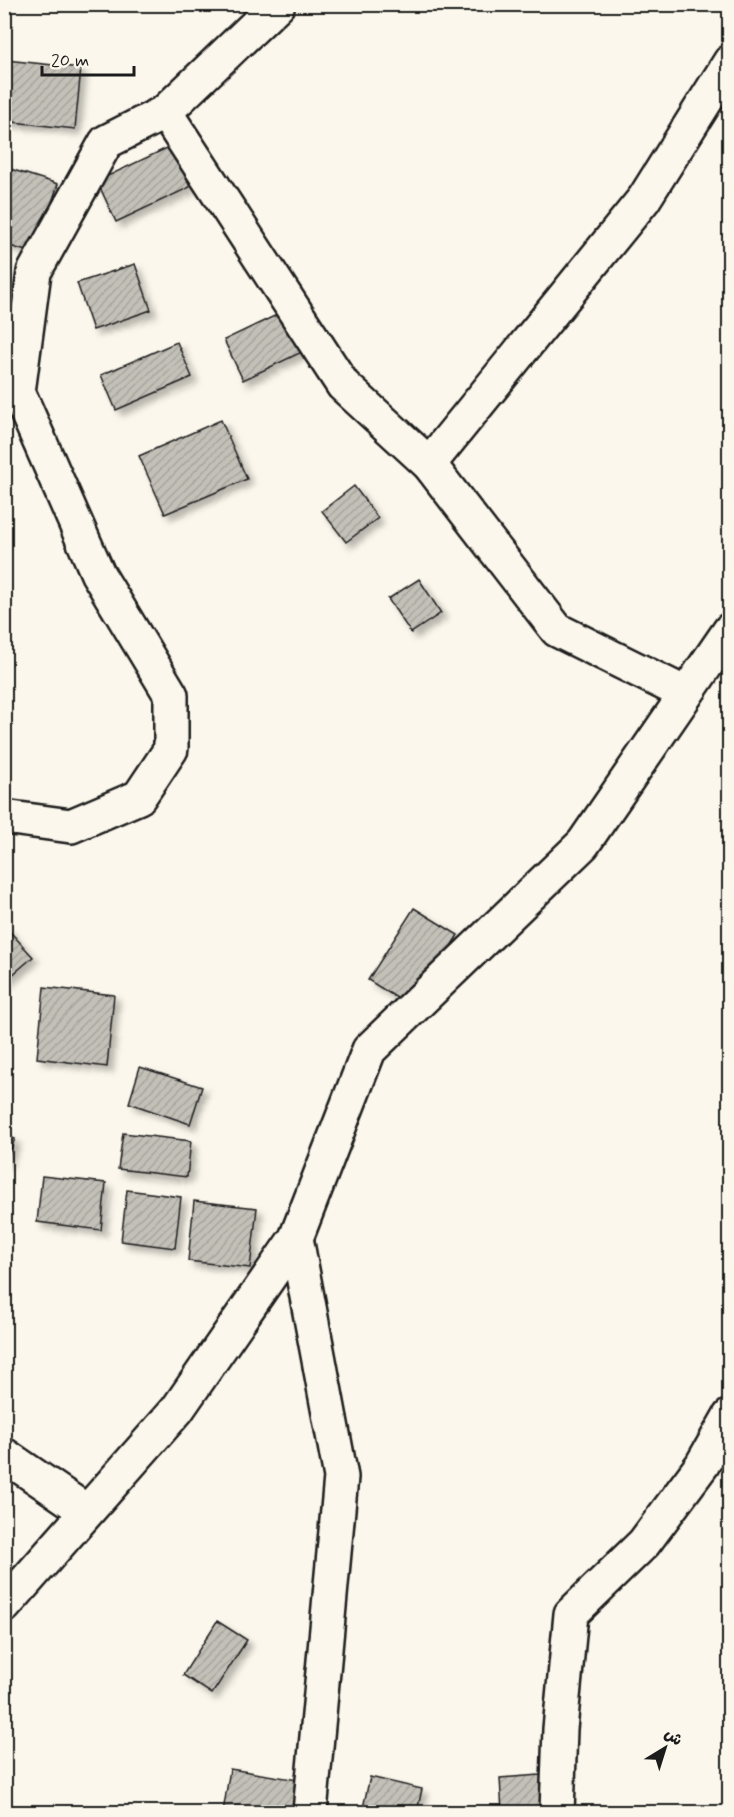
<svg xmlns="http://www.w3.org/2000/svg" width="734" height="1817" viewBox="0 0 734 1817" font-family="Mynerve,'Playpen Sans Arabic',sans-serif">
  <defs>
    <pattern id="building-hatch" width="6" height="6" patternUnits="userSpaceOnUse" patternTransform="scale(1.5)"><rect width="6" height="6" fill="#c3c0b8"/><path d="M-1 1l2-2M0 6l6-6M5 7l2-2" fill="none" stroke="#a7a49e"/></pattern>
    <filter id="shadow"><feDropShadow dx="5.5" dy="5.5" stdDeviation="3" flood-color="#0004"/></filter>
  </defs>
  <rect width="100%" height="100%" fill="#fbf7ec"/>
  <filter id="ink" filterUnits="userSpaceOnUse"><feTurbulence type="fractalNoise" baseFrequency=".0167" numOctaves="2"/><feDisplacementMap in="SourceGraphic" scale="12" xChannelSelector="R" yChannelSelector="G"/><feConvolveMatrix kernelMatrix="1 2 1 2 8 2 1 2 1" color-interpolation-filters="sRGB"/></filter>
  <g filter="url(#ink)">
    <g fill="url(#building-hatch)" stroke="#1c1c1c" stroke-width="1.5" filter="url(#shadow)">
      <path d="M6,60L81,68L75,129L4,121Z"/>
      <path d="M171,146L190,187L116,222L97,181Z"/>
      <path d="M4,167L58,184L35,254L4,244Z"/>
      <path d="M135,264L151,310L93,330L77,283Z"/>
      <path d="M285,311L304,351L243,380L224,340Z"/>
      <path d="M177,342L192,377L116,410L101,375Z"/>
      <path d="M221,420L247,479L165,514L139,456Z"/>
      <path d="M354,486L378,518L346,542L322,511Z"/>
      <path d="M419,579L441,613L411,633L388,599Z"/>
      <path d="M414,908L458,935L413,1008L368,980Z"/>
      <path d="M4,925L33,957L4,982Z"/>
      <path d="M44,987L114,995L107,1067L37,1058Z"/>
      <path d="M140,1067L202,1087L190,1124L129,1103Z"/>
      <path d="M123,1133L191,1141L187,1177L118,1169Z"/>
      <path d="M4,1135L15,1139L4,1165Z"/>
      <path d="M42,1176L106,1183L101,1230L37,1222Z"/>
      <path d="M127,1190L181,1197L175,1248L121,1241Z"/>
      <path d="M194,1201L257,1208L250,1268L188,1261Z"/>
      <path d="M217,1621L247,1640L212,1694L183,1675Z"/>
      <path d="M230,1769L305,1781L300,1812H223Z"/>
      <path d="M553,1774L556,1812H502L500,1778Z"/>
      <path d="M370,1777L422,1789L417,1812H362Z"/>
    </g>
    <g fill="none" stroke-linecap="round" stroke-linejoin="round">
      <defs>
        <g id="street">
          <path d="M165,112L343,385L429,464L557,630L686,694"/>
          <path d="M429,464L644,199L730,62"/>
          <path d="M4,817L71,826L139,797L171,749V695L98,574L18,392L34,272L106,142L165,112L278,4"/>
          <path d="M296,1238L341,1477L310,1812"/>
          <path d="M4,1455L86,1511"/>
          <path d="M4,1606L177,1410L296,1238L369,1050L583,844L730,630"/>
          <path d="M557,1812L560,1729L571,1614L644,1543L702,1465L730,1416"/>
        </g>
      </defs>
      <use href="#street" stroke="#1c1c1c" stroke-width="38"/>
      <use href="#street" stroke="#fbf7ec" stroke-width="33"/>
    </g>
  </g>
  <rect width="734" height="1817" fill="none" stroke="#fbf7ec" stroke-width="24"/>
  <rect x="12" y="12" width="710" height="1793" fill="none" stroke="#1c1c1c" stroke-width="2" filter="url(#ink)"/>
  <g transform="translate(665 1748) rotate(38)" stroke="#fbf7ec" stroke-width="4.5" paint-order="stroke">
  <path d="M0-4.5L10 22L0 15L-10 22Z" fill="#1c1c1c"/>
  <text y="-9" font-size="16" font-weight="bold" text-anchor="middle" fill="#1c1c1c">ش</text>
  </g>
  <path d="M42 66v9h92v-9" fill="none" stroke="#1c1c1c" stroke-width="3"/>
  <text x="51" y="66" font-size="18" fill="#1c1c1c" stroke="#fbf7ec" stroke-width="4.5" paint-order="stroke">20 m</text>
</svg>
